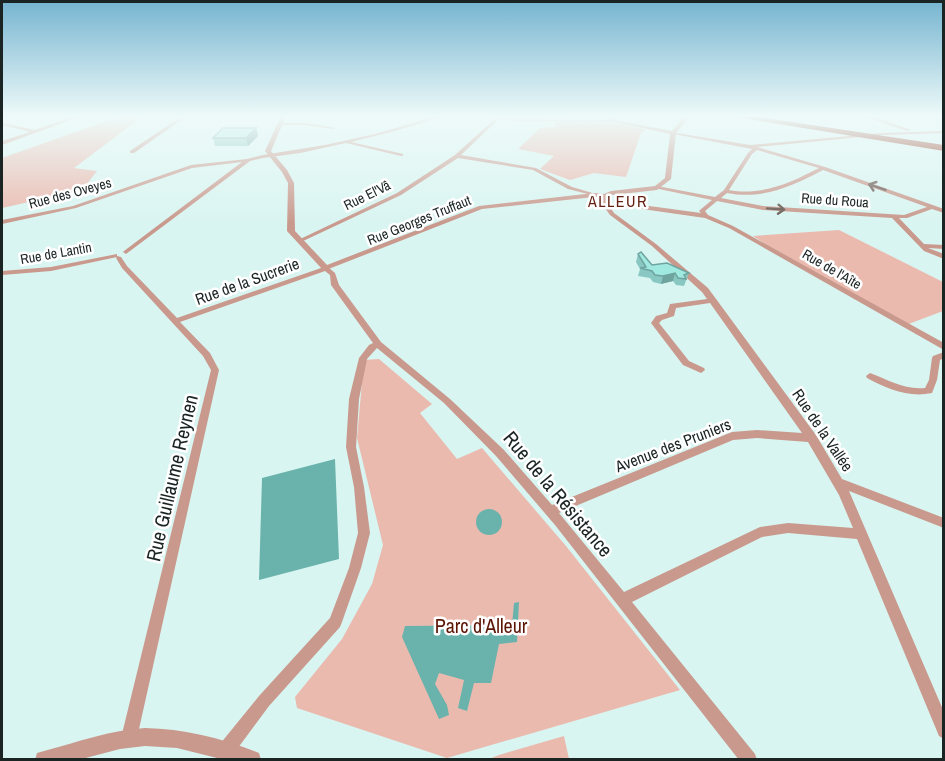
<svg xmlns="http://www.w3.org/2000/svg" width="945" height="761" viewBox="0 0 945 761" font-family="'Archivo Narrow',sans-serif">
  <rect width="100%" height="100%" fill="#d9f5f1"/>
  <g fill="#eabaaf">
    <path d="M121,116H143L74,168L97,171L82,190L2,208V158Z"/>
    <path d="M555,122L617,123L646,130L641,133L626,177L594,173L570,180L540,169L554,156L518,149L540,128L555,127Z"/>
    <path d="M839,230L943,282V311L906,325L797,265L753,236Z"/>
    <path d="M379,359L432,404L420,413L457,459L482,448L566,546L680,690L447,758L297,708L295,697L342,639L372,584L383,545L357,438L364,360Z"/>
    <path d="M564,736L569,759H489L499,755Z"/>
  </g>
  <g fill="#6ab3ac">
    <path d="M335,459L339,559L259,580L262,478Z"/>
    <circle cx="489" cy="522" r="13"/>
    <path d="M519,602L517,642L499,644L491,683H474L467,711L458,708L464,680L439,673L435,684L447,705L449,715L439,719L402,637L405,626L512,625L514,603Z"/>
  </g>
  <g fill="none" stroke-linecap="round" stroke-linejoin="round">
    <g fill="#c9998d" fill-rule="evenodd">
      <path d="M182,116H187L134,153H130V151Z"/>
      <path d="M437,116H445L395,131L351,142L403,154V156H401L346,143L300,153L263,158L250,161L126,254L123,252L124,251L242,162L192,168L76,208L2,224V220L73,206L191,165L247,159L263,155L325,145L375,134Z"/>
      <path d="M604,116H610L616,121L612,122Z"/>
      <path d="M863,116H871L911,130L907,131Z"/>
      <path d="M497,117L500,118L461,155L536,168L572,187L596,194V196L568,189L533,170L458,158L401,195L301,242L296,241L397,193L455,155Z"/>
      <path d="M279,123H304L336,128L334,129L304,125H277Z"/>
      <path d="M944,131V133L882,135L757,147L825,167L944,209V213L932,209L907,218H899L924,244L944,245V249L928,248L944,254V259L924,251L892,218L763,210L717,201L705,211L708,215L733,226L944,343V350L729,228L705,218L642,209L639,207L642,205L701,213L699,211L700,210L712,200L654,188L657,186L715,197L724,190L748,153L752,149L673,134L671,132L750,145L882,133ZM757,150L819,168C790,183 762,196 729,190L752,154ZM823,170L927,207L904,215L763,206L721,198L727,193C763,200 792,186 823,170Z"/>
      <path d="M603,195L608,196L606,201L614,213L656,244L708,288L816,435L842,479L944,518V528L849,491L944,712V739L939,736L857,539L788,533L762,537L632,602L755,754L757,760H739L555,525L496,456L444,403L377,348L367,359L359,399L356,447L364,487L370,533L361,568L342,622L340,627L269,706L232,756L226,758L220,756L218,750L220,744L259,696L330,618L349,568L358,533L354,487L346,447L349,399L359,358L369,345L373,343L331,285L330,275L325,271L180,322L210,353L219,370L137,738L134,743L129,746L124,743L121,738L211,370L203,356L122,268L116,258L117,257L51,271L2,275V271L51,267L117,254V256L121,257L127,266L177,318L324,267H328L335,273L339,285L381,342L450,399L504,450L552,505L732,432L757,430L802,433L710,303L676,308L674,316L662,320L659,323L689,361L704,368L705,370L701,373L683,365L651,323L656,316L667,313L670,304L707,299L702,292L652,246L610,215L600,201ZM757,438L808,442L839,495L853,528L788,523L760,527L624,592L559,513L733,440Z"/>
      <path d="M944,352V358L940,360L937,380L932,393C909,398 887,389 867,378L866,376L870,373C889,380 904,390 925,388L929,380L932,358L933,356Z"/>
    </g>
    <g fill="#c9998d" fill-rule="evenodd">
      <path d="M74,116H82L2,145V141L30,132L2,125V123L35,130Z"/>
      <path d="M281,116H286L271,151L287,170L294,183L295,231L327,265L479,206L594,193L604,194L611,191L655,186L665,178L670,134L614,122L514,121L481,116L514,119L614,120L672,131L685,116H690L676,133L671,179L657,190L612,195L605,198L594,197L482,209L326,270H323L287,231L288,183L282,172L265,151Z"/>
      <path d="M145,728C185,729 222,738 259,753L261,760H225L177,748L145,746L120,749L78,760H35L37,753L44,751C78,742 110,730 145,728Z"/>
    </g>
    <path fill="#92321b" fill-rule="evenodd" d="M730,116H752L944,145V151Z"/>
  </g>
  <g fill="#89c8c2">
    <path d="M256,128L258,136L248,146H215L213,138Z"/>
    <path d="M638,254L652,265L689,273L684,286L676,285L673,281L661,284L653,282L650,278L638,276L640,269L636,262Z"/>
  </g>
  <g fill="#6fa39e">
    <path d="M256,128L258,136L248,146L246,138Z"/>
    <path d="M675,273L673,281L661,284L663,276Z"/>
  </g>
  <g fill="#9fe9e1" stroke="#6fa39e" stroke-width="1.5">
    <path d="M223,128H256L246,138H213Z"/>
    <path d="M641,252L652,265L667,263L689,273L684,275L686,279L678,278L675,273L663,276L655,275L652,271L640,268L646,267L638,254Z"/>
  </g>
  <defs><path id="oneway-shaft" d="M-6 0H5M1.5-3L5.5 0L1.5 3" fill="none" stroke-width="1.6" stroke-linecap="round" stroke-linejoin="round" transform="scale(1.5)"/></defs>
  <g stroke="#695953">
    <use href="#oneway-shaft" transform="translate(877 187) rotate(-161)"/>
    <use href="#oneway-shaft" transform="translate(776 209) rotate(4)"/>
  </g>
  <linearGradient id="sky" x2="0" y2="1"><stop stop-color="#75b4d0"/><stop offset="0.52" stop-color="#eefaf9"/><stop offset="1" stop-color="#eefaf9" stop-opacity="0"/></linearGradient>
  <rect width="945" height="223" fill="url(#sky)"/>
  <g text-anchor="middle" stroke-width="5" stroke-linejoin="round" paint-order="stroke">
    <g font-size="14" fill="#1a2423" stroke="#fff">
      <text transform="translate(70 193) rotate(-15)" y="5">Rue des Oveyes</text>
      <text transform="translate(367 195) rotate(-26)" y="5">Rue El'Vâ</text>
      <text transform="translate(835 200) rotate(4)" y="5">Rue du Roua</text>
      <text transform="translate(419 220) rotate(-22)" y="5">Rue Georges Truffaut</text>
      <text transform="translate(56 253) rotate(-10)" y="5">Rue de Lantin</text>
      <text transform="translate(832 269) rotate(30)" y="5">Rue de l'Aîte</text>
    </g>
    <g font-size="16" letter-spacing="1.5" fill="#642112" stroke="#fff">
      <text x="618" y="207">ALLEUR</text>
    </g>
    <g font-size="16" fill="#1a2423" stroke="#fff">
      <text transform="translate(247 281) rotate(-20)" y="6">Rue de la Sucrerie</text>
      <text transform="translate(823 430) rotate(56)" y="6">Rue de la Vallée</text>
      <text transform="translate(673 445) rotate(-21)" y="6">Avenue des Pruniers</text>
    </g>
    <g font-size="20" fill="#1a2423" stroke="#fff">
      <text transform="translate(172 478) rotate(-77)" y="7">Rue Guillaume Reynen</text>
      <text transform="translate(558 494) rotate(50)" y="7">Rue de la Résistance</text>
    </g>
    <g font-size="20" fill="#5c1606" stroke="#fff">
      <text x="481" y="633">Parc d'Alleur</text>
    </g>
  </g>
  <rect width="945" height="761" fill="none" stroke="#1a2423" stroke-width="6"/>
</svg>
